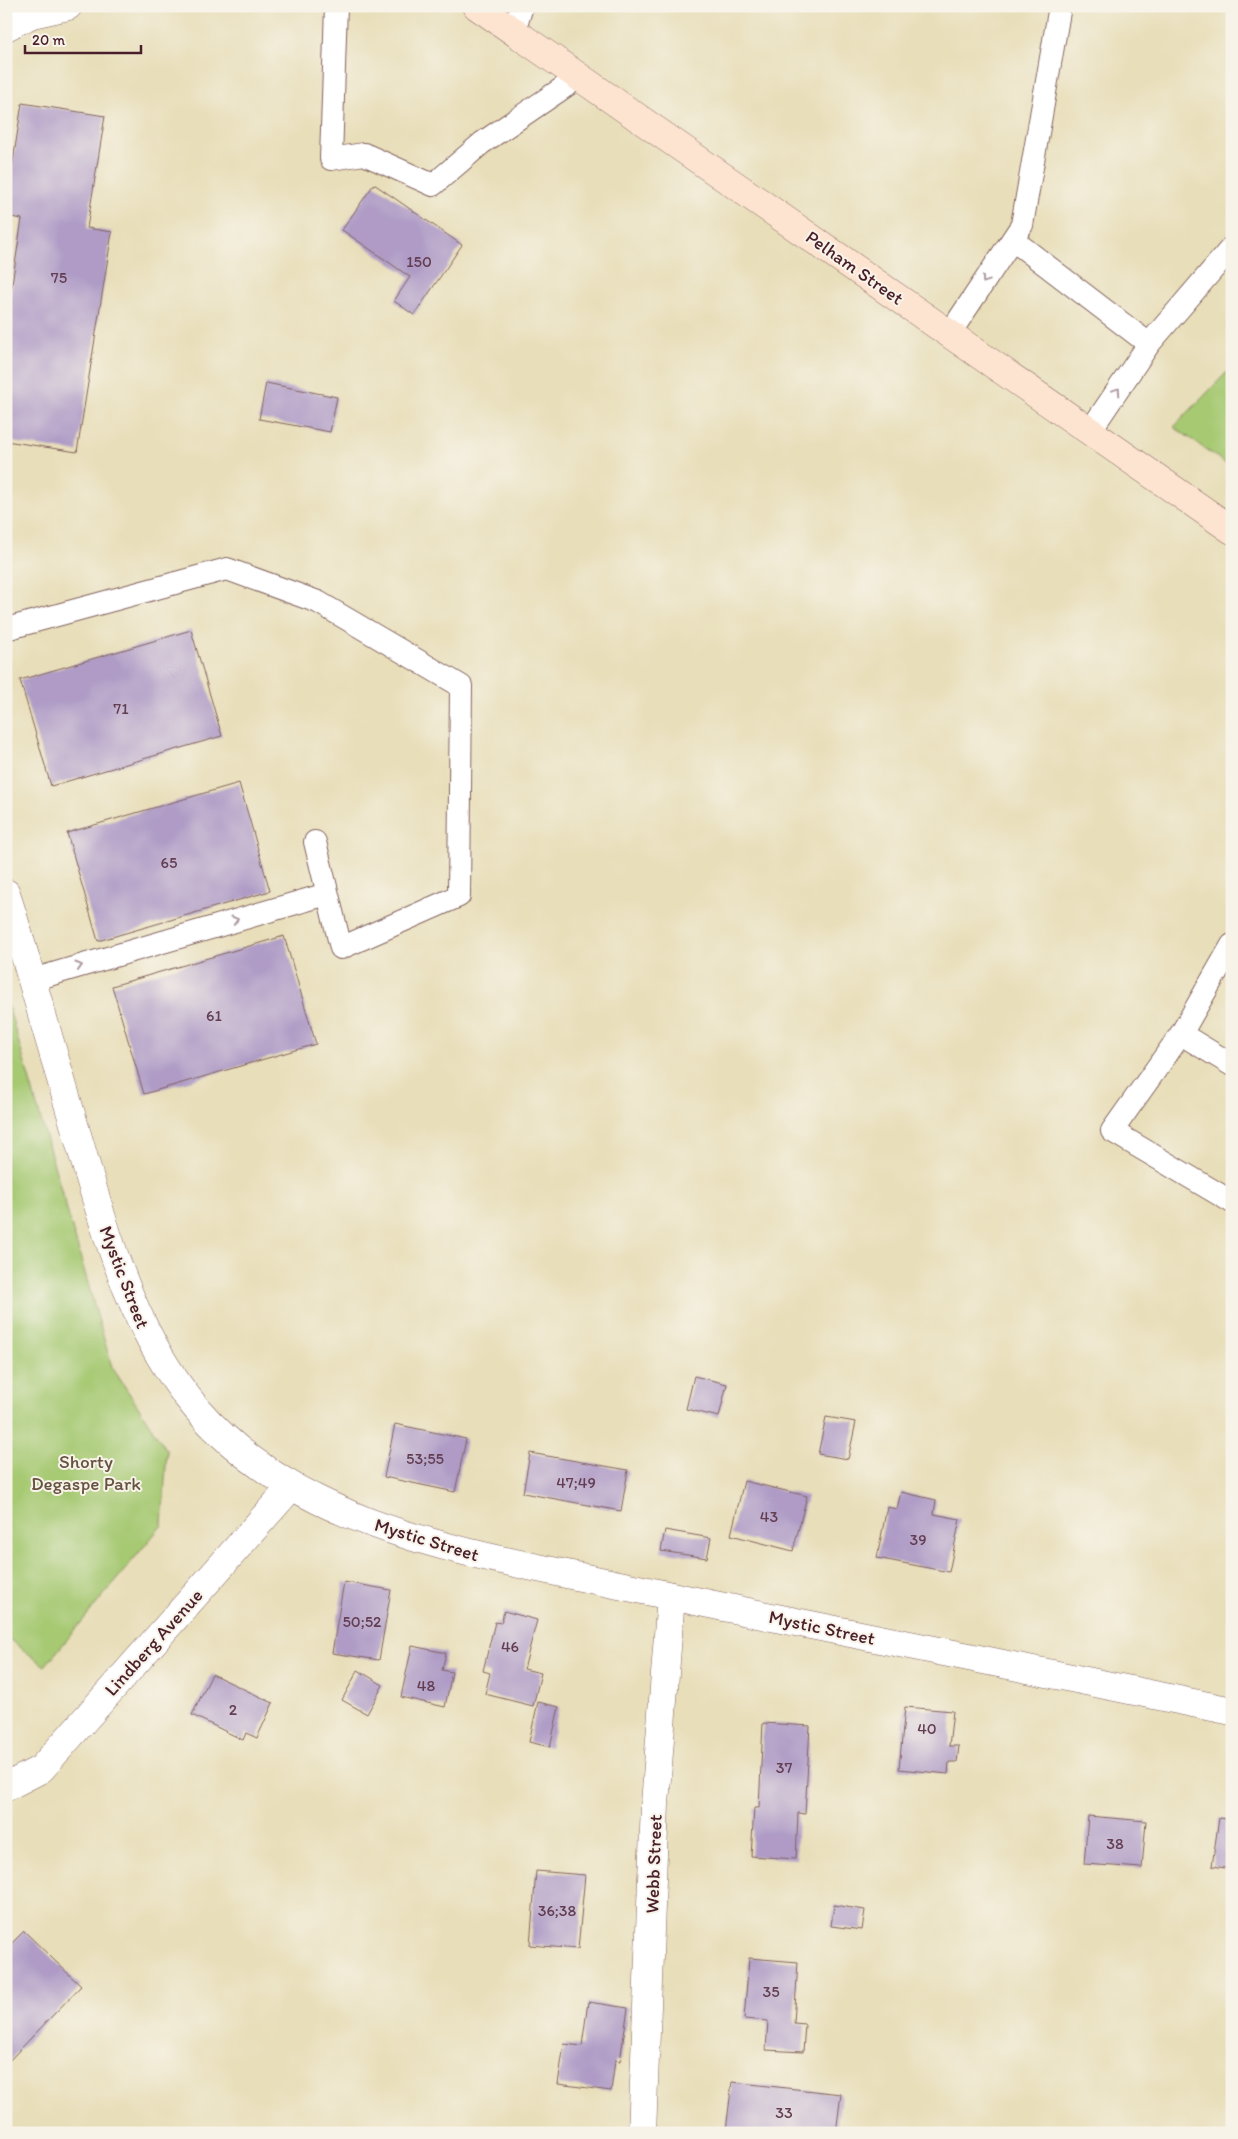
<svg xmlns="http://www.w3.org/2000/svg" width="1238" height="2139" viewBox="0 0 1238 2139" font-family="Itim,sans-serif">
  <rect width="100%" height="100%" fill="#f7f3e8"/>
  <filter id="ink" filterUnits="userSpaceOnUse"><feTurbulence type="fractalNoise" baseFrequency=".02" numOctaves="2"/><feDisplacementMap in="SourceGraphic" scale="10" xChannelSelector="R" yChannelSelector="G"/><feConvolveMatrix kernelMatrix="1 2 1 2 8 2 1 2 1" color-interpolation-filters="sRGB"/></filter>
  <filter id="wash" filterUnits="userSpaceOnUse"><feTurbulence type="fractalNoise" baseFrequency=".0096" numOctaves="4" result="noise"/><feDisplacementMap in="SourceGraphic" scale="20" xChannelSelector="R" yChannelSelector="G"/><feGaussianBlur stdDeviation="1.12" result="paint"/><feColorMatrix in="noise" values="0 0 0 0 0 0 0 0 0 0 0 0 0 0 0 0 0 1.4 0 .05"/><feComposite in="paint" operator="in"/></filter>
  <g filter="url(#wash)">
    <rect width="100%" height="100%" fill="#e8deb9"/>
    <g fill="#a6c972" stroke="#78744e">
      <path d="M1232,367V468L1174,427Z"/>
      <path d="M6,998L112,1367L167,1451L162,1525L45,1666L6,1637Z"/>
    </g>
    <g id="blocks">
      <g fill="#af9bc6">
        <path d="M22,103L105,116L87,228L112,232L77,452L6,441V323L22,219L6,216V207Z"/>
        <path d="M374,184L462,245L414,315L394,301L410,277L342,230Z"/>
        <path d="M266,383L337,397L330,432L259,419Z"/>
        <path d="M191,630L222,736L51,786L20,680Z"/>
        <path d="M239,783L270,891L98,941L67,833Z"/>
        <path d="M284,936L316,1044L144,1094L112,986Z"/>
        <path d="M694,1376L727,1384L719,1417L686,1409Z"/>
        <path d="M826,1417L856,1422L848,1459L818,1454Z"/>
        <path d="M395,1424L466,1439L455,1492L384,1477Z"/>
        <path d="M530,1453L628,1470L621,1511L523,1493Z"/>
        <path d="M744,1481L807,1496L793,1551L731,1535Z"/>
        <path d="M901,1492L936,1500L934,1514L960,1519L949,1572L877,1558L887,1507L897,1509Z"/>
        <path d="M665,1530L711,1538L707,1558L661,1551Z"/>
        <path d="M344,1582L391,1590L379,1660L332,1653Z"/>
        <path d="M504,1611L537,1620L524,1669L541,1673L533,1706L485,1694L490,1673L483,1671L495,1622L501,1623Z"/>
        <path d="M412,1646L446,1653L442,1670L452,1672L445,1707L401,1697Z"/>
        <path d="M358,1670L383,1685L367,1714L342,1700Z"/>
        <path d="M212,1674L273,1703L257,1738L246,1733L243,1740L192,1715Z"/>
        <path d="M538,1702L559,1707L550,1747L529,1742Z"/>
        <path d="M905,1707L953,1711L949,1746H959L957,1762H949L948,1774L899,1769Z"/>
        <path d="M763,1723L810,1726L805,1814L798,1813L796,1859L751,1856L754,1808H759Z"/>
        <path d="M1088,1816L1146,1821L1142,1868L1084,1864Z"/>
        <path d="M1219,1818L1232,1820V1869L1212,1866Z"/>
        <path d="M536,1871L585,1875L578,1949L530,1945Z"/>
        <path d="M834,1905L865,1910L862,1930L831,1926Z"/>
        <path d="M24,1931L81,1986L6,2064V1949Z"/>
        <path d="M749,1958L798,1962L794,2023L805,2024L803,2052L766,2050L768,2021L744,2019Z"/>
        <path d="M588,2002L628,2008L620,2061L615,2060L611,2091L558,2084L564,2044L582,2046Z"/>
        <path d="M732,2082L841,2094L836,2133H748L726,2130Z"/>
      </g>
    </g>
  </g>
  <g filter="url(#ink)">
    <use href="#blocks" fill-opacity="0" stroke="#81625d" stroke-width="1"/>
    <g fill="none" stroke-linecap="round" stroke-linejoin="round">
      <defs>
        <g id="lane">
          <path d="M336,6L331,159L364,154L433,185L482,143L579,77"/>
          <path d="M514,32L522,6"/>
          <path d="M1013,240L1149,344"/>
          <path d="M950,333L1022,225L1060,6"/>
          <path d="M1090,431L1149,344L1232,247"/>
          <path d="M6,629L227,569L318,602L461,686L459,896L341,948L315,842"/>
          <path d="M1232,945L1181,1034L1112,1131L1232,1202"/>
          <path d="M32,980L327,894"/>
          <path d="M1181,1034L1232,1065"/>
        </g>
        <g id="street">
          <path d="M6,27L32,14L68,6"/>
          <path d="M6,893C30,972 53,1051 76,1131C105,1228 130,1330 197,1409C291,1518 441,1548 576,1576C646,1591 716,1605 786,1620C935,1650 1083,1680 1232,1711"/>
          <path d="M6,1787L41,1769L291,1487"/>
          <path d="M642,2133L655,1804L671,1596"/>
        </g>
        <path id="secondary" d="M477,6L1232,530"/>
      </defs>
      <use href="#lane" stroke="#81625d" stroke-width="24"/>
      <use href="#street" stroke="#81625d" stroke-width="29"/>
      <use href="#secondary" stroke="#81625d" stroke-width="29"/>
      <use href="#lane" stroke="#fff" stroke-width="22"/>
      <use href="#street" stroke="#fff" stroke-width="28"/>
      <use href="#secondary" stroke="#fde4d1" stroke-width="28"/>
    </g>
    <defs><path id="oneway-chevron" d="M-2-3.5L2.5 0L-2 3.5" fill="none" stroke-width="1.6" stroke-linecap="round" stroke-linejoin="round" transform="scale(1.25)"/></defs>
    <g stroke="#ae9aa0">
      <use href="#oneway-chevron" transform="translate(985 280) rotate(124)"/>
      <use href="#oneway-chevron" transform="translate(1117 391) rotate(-56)"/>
      <use href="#oneway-chevron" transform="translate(235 920) rotate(-16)"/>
      <use href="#oneway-chevron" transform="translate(79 966) rotate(-17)"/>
    </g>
  </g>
  <g text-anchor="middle" stroke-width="4" stroke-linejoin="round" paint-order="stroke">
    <g font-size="16" fill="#633e52">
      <text x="419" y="267">150</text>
      <text x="59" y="283">75</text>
      <text x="121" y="714">71</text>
      <text x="169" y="868">65</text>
      <text x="214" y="1021">61</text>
      <text x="425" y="1464">53;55</text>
      <text x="576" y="1488">47;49</text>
      <text x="769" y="1522">43</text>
      <text x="918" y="1545">39</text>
      <text x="362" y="1627">50;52</text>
      <text x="510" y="1652">46</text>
      <text x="426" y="1691">48</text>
      <text x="233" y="1715">2</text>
      <text x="927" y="1734">40</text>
      <text x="784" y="1773">37</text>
      <text x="1115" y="1849">38</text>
      <text x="557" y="1916">36;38</text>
      <text x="771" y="1997">35</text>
      <text x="784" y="2118">33</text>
    </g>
    <g font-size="19" fill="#4a1f2b" stroke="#f7f3e8">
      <text transform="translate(855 267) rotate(35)" y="7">Pelham Street</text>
      <text transform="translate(125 1277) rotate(69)" y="7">Mystic Street</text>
      <text transform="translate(427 1539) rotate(17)" y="7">Mystic Street</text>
      <text transform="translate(822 1627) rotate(12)" y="7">Mystic Street</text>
      <text transform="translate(153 1642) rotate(-48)" y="7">Lindberg Avenue</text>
      <text transform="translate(653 1864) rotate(-88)" y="7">Webb Street</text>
    </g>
    <g font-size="19" fill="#665240" stroke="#f7f3e8">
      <text x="86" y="1468">Shorty<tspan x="86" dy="22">Degaspe Park</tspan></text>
    </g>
  </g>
  <rect width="1238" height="2139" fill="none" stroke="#f7f3e8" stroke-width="25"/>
  <path d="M25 45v8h116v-8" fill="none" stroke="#4a1f2b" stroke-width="2.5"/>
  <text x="32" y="45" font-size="15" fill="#4a1f2b" stroke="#f7f3e8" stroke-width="4" paint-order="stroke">20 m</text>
</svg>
